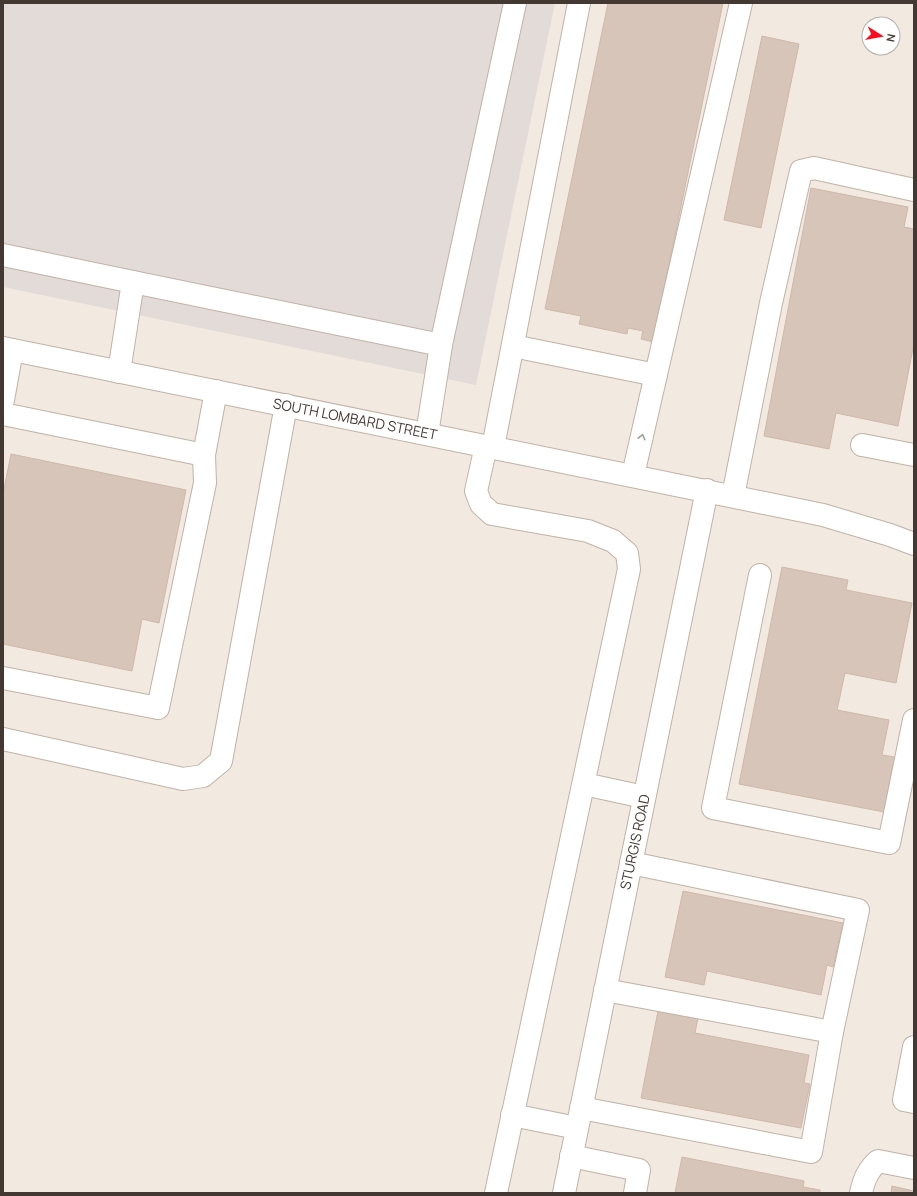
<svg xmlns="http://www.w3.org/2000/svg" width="917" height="1196" viewBox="0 0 917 1196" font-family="Manrope,sans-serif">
  <rect width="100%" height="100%" fill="#f2e9e1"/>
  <path fill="#e3dbd7" d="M3,3H555L476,385L3,287Z"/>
  <g fill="#d7c5b9" stroke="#cfb8a9">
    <path d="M608,3H723L653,342L641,339L643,331L628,328L627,334L579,324L581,316L545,309Z"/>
    <path d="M762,36L799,44L761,228L724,220Z"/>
    <path d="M811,188L908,207L904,227L914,229V343L898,426L836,413L829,449L764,436Z"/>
    <path d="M11,454L186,490L159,623L142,619L132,671L3,644V494Z"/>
    <path d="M782,567L848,580L846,590L912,603L896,683L845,673L837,710L889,720L882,755L895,757L884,812L739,784Z"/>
    <path d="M683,891L843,923L833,967L827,965L821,995L707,971L704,985L665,977Z"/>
    <path d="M658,1011L698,1018L695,1033L809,1055L804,1083L810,1084L801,1128L641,1098Z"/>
    <path d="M682,1157L804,1181L803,1187L820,1190V1193H675Z"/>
    <path d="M892,1186L914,1191V1193H891Z"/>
  </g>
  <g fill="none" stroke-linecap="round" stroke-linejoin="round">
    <defs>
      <g id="minor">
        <path d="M3,255L133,282L119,372"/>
        <path d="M133,282L441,345L427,434"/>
        <path d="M441,345L515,3"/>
        <path d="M513,346L656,375"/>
        <path d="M3,348L823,515L890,535L914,544"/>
        <path d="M3,400L12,350"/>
        <path d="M3,414L204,455L216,391"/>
        <path d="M862,445L914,455"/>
        <path d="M486,446L476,491L481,504L492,514L588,531L613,541L627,553L629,569L496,1193"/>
        <path d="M493,447L579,3"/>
        <path d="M633,475L741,3"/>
        <path d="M733,496L771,303L801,171L814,168L914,190"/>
        <path d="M760,575L713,808L889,843L914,720"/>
        <path d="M3,678L158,708L205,483L204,455"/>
        <path d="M3,739L183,779L203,776L221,761L286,405"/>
        <path d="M584,784L644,797"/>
        <path d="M605,990L832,1032"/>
        <path d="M914,1047L904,1100L914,1102"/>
        <path d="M581,1108L811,1152L832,1032L858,910L631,863"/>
        <path d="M512,1115L577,1128"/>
        <path d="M571,1156L639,1170L635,1193"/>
        <path d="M564,1193L707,490"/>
        <path d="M861,1193C864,1179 868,1170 878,1161L914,1168"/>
      </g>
    </defs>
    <use href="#minor" stroke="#c0b2a6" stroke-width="24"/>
    <use href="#minor" stroke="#fff" stroke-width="22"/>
  </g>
  <defs><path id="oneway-chevron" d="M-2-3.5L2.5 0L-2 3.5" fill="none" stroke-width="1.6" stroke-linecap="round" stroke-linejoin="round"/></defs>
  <use stroke="#a19c98" href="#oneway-chevron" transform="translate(642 437) rotate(-76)"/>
  <g text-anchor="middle" stroke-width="4" stroke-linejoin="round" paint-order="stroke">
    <g font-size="14" fill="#433932" stroke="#fff">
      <text transform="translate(355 419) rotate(11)" y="5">SOUTH LOMBARD STREET</text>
      <text transform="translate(635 842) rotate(-78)" y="5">STURGIS ROAD</text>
    </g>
  </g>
  <rect width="917" height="1196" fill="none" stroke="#433932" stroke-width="8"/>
  <g transform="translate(881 36) rotate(101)"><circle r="19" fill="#ffffff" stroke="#b4b0ad"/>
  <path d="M0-3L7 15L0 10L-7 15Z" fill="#ff0b1c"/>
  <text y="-6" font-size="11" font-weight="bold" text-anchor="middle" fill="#433932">N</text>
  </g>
</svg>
